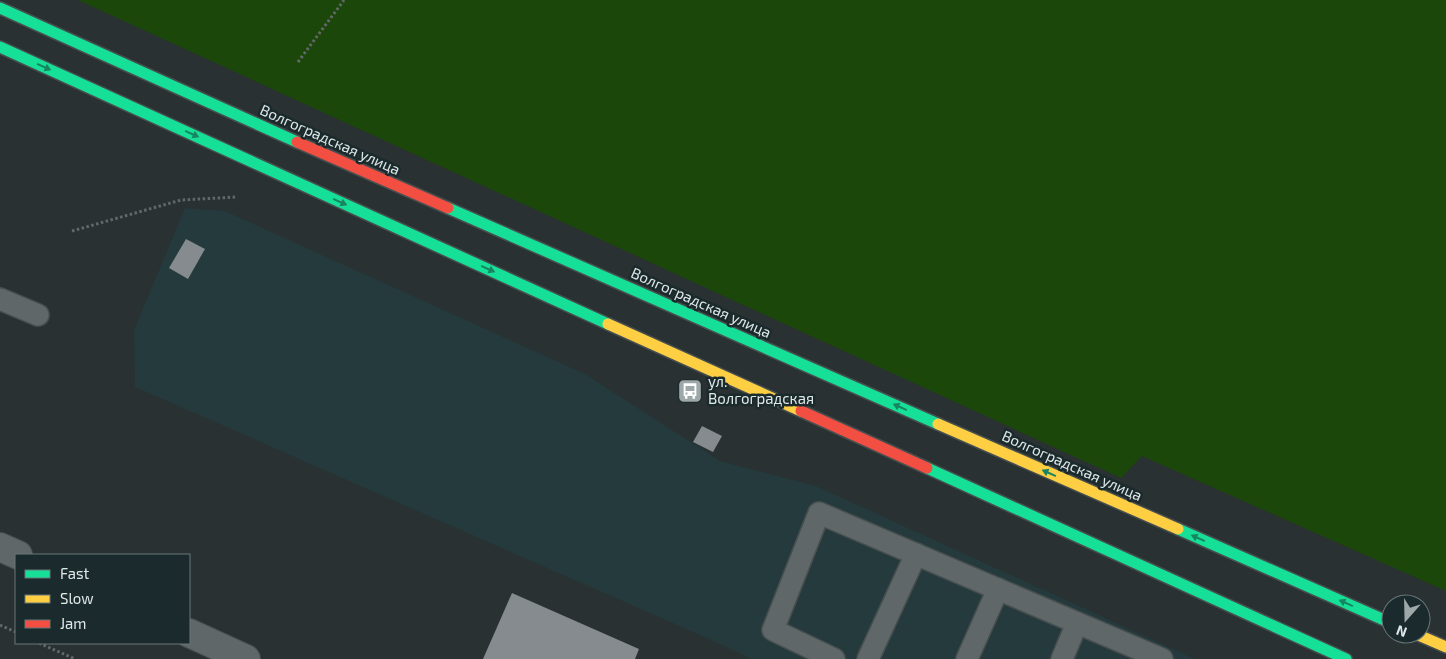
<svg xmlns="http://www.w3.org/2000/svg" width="1446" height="659" viewBox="0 0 1446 659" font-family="'Exo 2',sans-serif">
  <rect width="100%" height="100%" fill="#293132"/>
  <path fill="#243a3c" d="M185,208L225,211L585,374L720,461L816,486L1195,659H751L709,639L135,387L134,330Z"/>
  <path fill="#1c470a" d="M78,0H1446V591L1142,456L1121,478Z"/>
  <g fill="#858b8e">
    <path d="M186,239L205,249L188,279L169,268Z"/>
    <path d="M702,426L722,436L713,452L693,442Z"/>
    <path d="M512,593L639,649L635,659H483Z"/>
  </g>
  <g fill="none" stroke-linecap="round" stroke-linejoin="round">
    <defs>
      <g id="lane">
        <path d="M0,299L38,315"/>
        <path d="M834,659L773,630L819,513L1162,659"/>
        <path d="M868,659L916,554"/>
        <path d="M967,659L998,589"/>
        <path d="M1062,659L1077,623"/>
      </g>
      <g id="street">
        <path d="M0,547L18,555"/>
        <path d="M189,633L246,659"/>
      </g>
      <g id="fast">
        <path d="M0,8L297,142"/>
        <path d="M0,47L608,324"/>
        <path d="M448,208L938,424"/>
        <path d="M927,468L1346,659"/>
        <path d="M1178,529L1391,623"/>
      </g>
      <g id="slow">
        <path d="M608,324L801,411"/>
        <path d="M938,424L1178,529"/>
        <path d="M1416,634L1446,647"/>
      </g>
      <g id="jam">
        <path d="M297,142L448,208"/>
        <path d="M801,411L927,468"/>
      </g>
    </defs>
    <use href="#lane" stroke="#474e4f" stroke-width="24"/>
    <use href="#street" stroke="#474e4f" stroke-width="30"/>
    <use href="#fast" stroke="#474e4f" stroke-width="14"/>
    <use href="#slow" stroke="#474e4f" stroke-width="14"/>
    <use href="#jam" stroke="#474e4f" stroke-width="14"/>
    <g stroke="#636869" stroke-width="3" stroke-dasharray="2.5 2.5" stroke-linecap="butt">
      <path d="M298,62L344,0"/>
      <path d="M72,231L181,200L237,197"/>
      <path d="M0,625L16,632"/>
      <path d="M39,643L75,659"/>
    </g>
    <use href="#lane" stroke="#606768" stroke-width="21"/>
    <use href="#street" stroke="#606768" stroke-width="28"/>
    <use href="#fast" stroke="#16e098" stroke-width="11"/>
    <use href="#slow" stroke="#ffcf43" stroke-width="11"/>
    <use href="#jam" stroke="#f24e42" stroke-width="11"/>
  </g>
  <defs><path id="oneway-solid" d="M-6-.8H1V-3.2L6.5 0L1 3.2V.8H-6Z" transform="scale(1.25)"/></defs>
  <g fill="#188562">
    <use href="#oneway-solid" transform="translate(44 67) rotate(24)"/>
    <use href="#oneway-solid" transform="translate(192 134) rotate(24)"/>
    <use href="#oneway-solid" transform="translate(340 202) rotate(24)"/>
    <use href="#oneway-solid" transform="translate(488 269) rotate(24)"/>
    <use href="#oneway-solid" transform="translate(900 407) rotate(-156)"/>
    <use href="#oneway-solid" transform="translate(1049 473) rotate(-156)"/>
    <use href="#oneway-solid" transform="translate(1198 538) rotate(-156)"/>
    <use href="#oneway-solid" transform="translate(1346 603) rotate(-156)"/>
  </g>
  <defs>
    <symbol id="bus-square" viewBox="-11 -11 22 22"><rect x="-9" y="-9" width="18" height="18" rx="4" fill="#9fa8a9" stroke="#1b2a2c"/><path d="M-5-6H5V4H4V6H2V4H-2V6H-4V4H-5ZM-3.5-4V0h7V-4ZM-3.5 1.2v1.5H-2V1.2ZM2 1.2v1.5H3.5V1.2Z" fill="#fff"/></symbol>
  </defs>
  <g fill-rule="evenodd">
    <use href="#bus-square" x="676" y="377" width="28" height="28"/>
  </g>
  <g text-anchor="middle" stroke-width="5" stroke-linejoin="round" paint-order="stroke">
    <g font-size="15" fill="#dfe8e9" stroke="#1b2a2c">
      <text transform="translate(330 140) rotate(24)" y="5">Волгоградская улица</text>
      <text transform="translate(701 303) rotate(24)" y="5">Волгоградская улица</text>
      <text transform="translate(1072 466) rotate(24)" y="5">Волгоградская улица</text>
    </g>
    <g font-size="15" fill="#dfe8e9" stroke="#1b2a2c" text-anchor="start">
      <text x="708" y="387">ул.<tspan x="708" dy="17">Волгоградская</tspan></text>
    </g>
  </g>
  <rect x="15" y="554" width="175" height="90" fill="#1b2a2c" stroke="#697678"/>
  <rect x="25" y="570" width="25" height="8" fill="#16e098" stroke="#697678"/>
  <text x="60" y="579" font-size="15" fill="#dfe8e9">Fast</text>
  <rect x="25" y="595" width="25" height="8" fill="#ffcf43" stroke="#697678"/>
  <text x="60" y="604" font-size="15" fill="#dfe8e9">Slow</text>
  <rect x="25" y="620" width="25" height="8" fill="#f24e42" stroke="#697678"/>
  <text x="60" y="629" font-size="15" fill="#dfe8e9">Jam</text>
  <g transform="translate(1406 619) rotate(200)"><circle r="24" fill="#1b2a2c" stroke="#697678"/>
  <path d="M0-4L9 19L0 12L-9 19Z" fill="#9fa8a9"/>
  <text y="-8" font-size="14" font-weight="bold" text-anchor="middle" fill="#dfe8e9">N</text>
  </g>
</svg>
